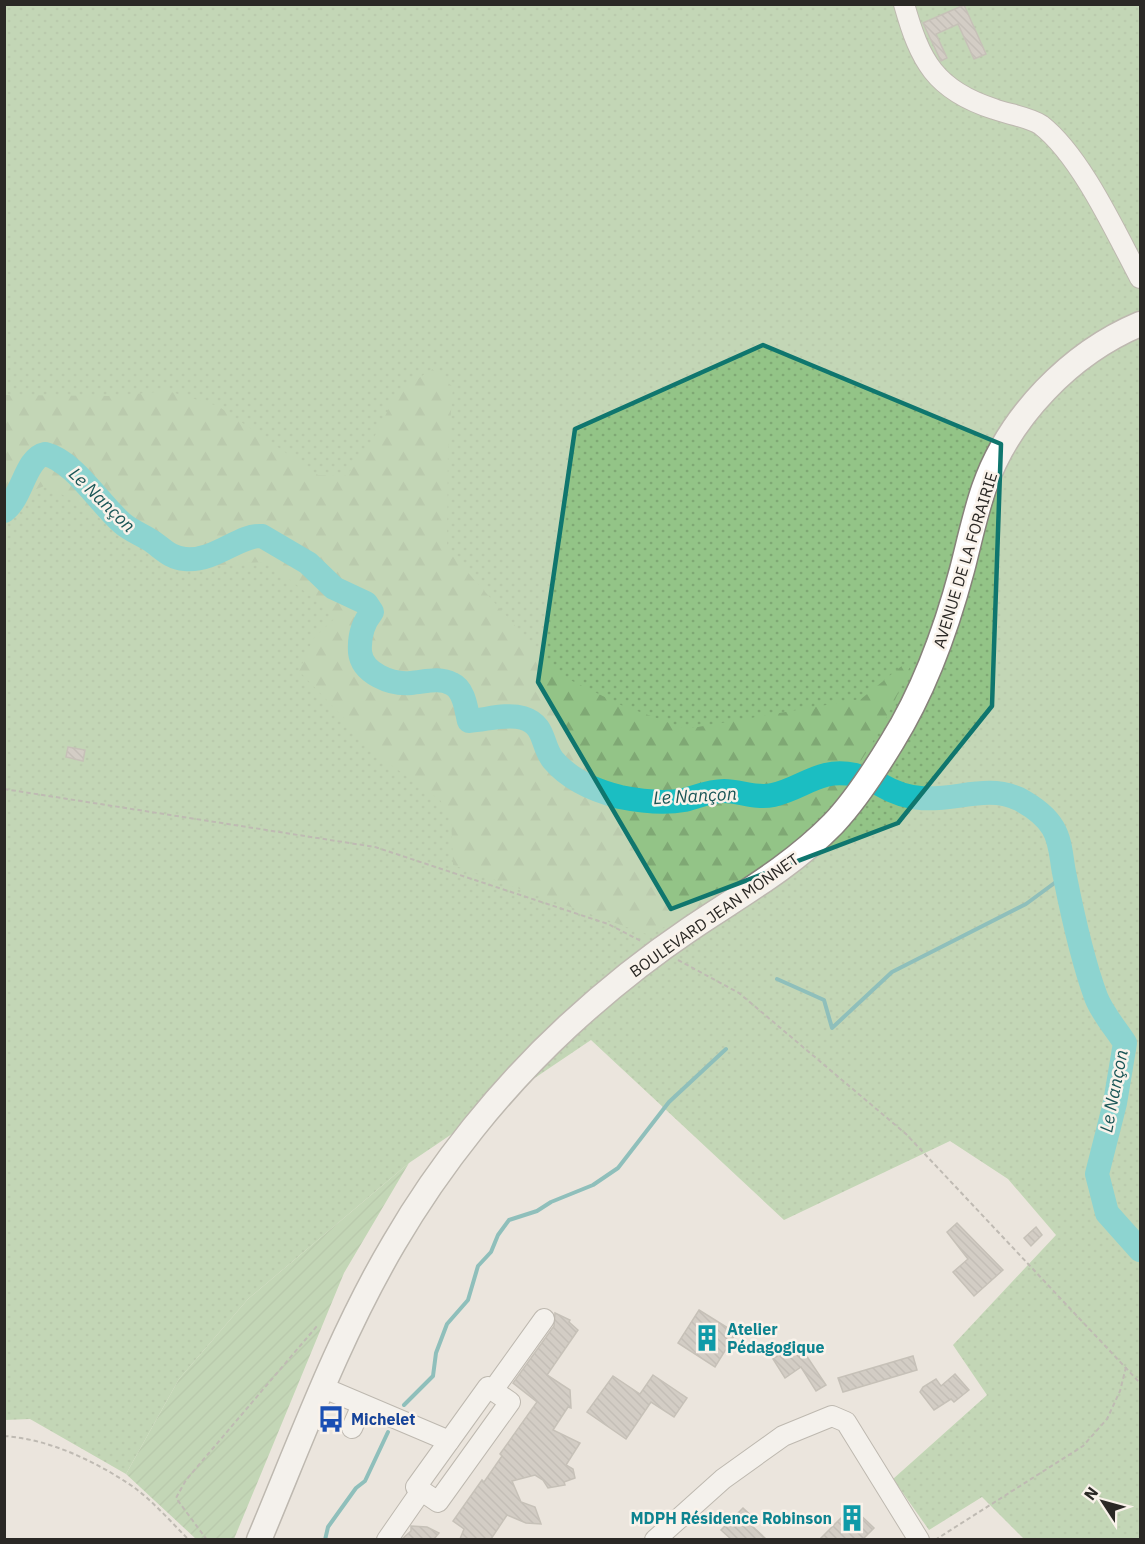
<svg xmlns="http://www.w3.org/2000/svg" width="1145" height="1544" viewBox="0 0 1145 1544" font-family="'IBM Plex Sans',sans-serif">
  <defs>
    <pattern id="grass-dots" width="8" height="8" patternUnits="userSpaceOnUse" patternTransform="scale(1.5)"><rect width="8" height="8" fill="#93c487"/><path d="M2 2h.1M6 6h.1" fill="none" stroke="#7fa874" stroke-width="1.8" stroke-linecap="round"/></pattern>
    <pattern id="forest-firs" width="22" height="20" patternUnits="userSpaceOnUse" patternTransform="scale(1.5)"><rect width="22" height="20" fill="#93c487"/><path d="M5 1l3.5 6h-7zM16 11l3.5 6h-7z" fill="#7fa874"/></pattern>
    <pattern id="garden-furrows" width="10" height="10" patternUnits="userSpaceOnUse" patternTransform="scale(1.5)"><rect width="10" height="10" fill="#93c487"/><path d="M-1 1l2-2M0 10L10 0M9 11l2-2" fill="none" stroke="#7fa874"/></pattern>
    <pattern id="building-back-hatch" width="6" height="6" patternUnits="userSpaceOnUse" patternTransform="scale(1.5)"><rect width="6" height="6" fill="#b6b0a8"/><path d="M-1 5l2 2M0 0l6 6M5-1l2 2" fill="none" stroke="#948f89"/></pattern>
  </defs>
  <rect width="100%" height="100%" fill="#ebe5dd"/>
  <path fill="url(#grass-dots)" d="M4,5H1140V1539H1024L982,1497L929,1530L893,1479L987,1395L953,1345L1056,1235L1008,1179L950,1141L784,1220L591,1040L409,1163L248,1299L179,1379L126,1474L30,1419L5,1420Z"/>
  <path fill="url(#forest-firs)" d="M432,369L453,387L448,448L447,549L558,674L621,705L686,729L861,699L914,656C858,799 783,865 649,935L453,865L451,817L440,800L384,760L299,671L313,639L334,619L324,607L268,562L236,563L187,570L153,552L47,485L5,501V395L112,396L168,391L218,406L318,475L346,476L370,445L397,393Z"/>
  <path fill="url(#garden-furrows)" d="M409,1163L344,1273L234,1539H196L126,1474L179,1379L248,1299Z"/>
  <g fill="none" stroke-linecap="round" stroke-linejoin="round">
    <g stroke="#209193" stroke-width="4">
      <path d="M777,979L824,1000L832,1028L892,972L1026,904L1064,876"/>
      <path d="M404,1405L433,1376L436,1353L447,1324L468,1300L478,1266L491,1252L498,1235L509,1220L537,1211L551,1202L593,1185L618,1168L669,1102L726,1049"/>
      <path d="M325,1540L328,1527L356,1488L365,1481L388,1432"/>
    </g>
    <g stroke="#1bbec2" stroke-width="24">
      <path d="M4,511C23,497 25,458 45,454C74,461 99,503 122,523C131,531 143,535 153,542C164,550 171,558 185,559C215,562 240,534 262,536L308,563L334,588L366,603L372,612C363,623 359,637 360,652C362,673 391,685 411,683C425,682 439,677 452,684C465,690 466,710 469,721C486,720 506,713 523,718C546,725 541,745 553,760C570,780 596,791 620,797C640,801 664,804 684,800C696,797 710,791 724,791C740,791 756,799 773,795C804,788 820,767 855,775"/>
      <path d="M881,785C934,817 975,779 1019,799C1032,806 1046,816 1053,828C1062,843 1061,861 1065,877C1073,917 1082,959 1096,997C1102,1013 1116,1029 1125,1043L1115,1103L1097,1174L1107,1213L1140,1250"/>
    </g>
  </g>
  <g fill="url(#building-back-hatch)" stroke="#9a948c" stroke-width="1.5">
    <path d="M964,5L986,54L974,59L958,24L936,34L947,58L941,61L923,23Z"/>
    <path d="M68,747L85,750L83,761L66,757Z"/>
    <path d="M957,1223L1003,1270L974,1296L953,1272L968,1259L947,1232Z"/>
    <path d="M1036,1227L1042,1235L1031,1246L1024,1238Z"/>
    <path d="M699,1310L736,1333L715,1367L678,1343Z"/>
    <path d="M555,1313L570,1320L569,1322L578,1330L547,1375L570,1390L571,1408L568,1407L553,1430L580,1443L566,1465L573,1469L575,1478L564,1482L565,1485L548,1488L543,1480L535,1475L512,1481L521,1502L535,1507L541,1524L526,1523L507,1515L491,1539H460L464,1529L453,1521L482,1480L484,1482L502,1456L500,1454L537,1402L513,1383L554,1326Z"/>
    <path d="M788,1349L792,1355L802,1349L826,1385L816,1391L801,1367L785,1378L773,1359Z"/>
    <path d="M913,1356L917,1370L843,1392L838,1378Z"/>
    <path d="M955,1374L969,1390L954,1402L951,1399L934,1410L920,1392L923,1387L936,1379L941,1386Z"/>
    <path d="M653,1375L687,1398L674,1417L651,1402L626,1439L587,1412L613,1376L640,1394Z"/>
    <path d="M852,1507L874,1528L863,1539H820Z"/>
    <path d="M743,1508L756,1520L751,1525L766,1539H731L721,1530Z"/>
    <path d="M411,1526L427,1527L439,1533L434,1539H402L411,1531Z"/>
  </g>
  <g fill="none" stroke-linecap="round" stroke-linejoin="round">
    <defs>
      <g id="minor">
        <path d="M904,4C920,61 935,90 994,109C1007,114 1029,117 1041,125C1081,156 1116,233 1140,278"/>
        <path d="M488,1387L510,1402L438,1502L416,1487Z"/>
        <path d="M324,1388L449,1441"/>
        <path d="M493,1390L544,1319"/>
        <path d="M352,1428L362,1405"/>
        <path d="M387,1540L421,1491"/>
        <path d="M655,1540L723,1479L783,1436L832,1416L846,1422L919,1540"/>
      </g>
      <path id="major" d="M259,1540C301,1440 339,1336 394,1243C440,1164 501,1088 568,1026C606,991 647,958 690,929C739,896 791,867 833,824C855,801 875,770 892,742C925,689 946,630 962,570C969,543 975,514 984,488C1009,416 1071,353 1140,324"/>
    </defs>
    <use href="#minor" stroke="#87827a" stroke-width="22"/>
    <use href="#major" stroke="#87827a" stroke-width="27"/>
    <g stroke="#8a8681" stroke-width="2" stroke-dasharray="4.5 3" stroke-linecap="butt">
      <path d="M4,789L375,847L608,924L641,941"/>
      <path d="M678,960L739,993L906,1134L1140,1383"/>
      <path d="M4,1436C49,1439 95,1461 132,1486C152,1500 171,1522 189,1540"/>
      <path d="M207,1540L176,1498L186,1480L317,1326"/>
      <path d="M935,1540L1083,1446L1107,1419L1120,1391L1126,1367"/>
    </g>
    <use href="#minor" stroke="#fff" stroke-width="20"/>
    <use href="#major" stroke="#fff" stroke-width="24"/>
  </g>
  <path d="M0 0H1145V1544H0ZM763,345L1001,444L992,706L898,823L671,909L538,682L575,429Z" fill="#ebe5dd" fill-opacity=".55" fill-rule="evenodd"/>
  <path fill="none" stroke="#0f766e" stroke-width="4.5" stroke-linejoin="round" d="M763,345L1001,444L992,706L898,823L671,909L538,682L575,429Z"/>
  <defs>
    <symbol id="building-bare" viewBox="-9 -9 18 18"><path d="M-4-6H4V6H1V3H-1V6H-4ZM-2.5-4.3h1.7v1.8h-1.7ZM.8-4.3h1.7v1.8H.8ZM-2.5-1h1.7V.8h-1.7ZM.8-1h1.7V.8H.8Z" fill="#0f9aa8" stroke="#f9f2ea" stroke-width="2.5" paint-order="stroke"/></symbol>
    <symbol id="bus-bare" viewBox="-9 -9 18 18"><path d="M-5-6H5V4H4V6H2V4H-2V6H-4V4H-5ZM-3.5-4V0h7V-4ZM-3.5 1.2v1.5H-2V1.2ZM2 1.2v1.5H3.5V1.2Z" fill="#1a4fb4" stroke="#f9f2ea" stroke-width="2.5" paint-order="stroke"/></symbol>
  </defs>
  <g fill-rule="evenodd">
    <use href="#building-bare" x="688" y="1319" width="38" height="38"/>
    <use href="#bus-bare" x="312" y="1400" width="38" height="38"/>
    <use href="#building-bare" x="833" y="1499" width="38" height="38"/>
  </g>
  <g text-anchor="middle" stroke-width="5" stroke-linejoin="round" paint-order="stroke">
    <g font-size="16" fill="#2a2825" stroke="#f9f2ea">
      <text transform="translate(965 560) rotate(-73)" y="6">AVENUE DE LA FORAIRIE</text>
      <text transform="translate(714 915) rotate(-35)" y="6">BOULEVARD JEAN MONNET</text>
    </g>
    <g font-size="16" font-weight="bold" fill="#0d838f" stroke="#f9f2ea" text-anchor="start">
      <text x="727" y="1335">Atelier<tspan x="727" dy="18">Pédagogique</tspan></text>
      <text x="832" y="1524" text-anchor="end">MDPH Résidence Robinson</text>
    </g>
    <g font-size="16" font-weight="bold" fill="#164399" stroke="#f9f2ea" text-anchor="start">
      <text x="351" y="1425">Michelet</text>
    </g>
    <g font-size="18" font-style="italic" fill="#1a5657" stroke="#f9f2ea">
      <text transform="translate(102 500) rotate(44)" y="6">Le Nançon</text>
      <text transform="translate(695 796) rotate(-3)" y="6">Le Nançon</text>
      <text transform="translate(1114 1091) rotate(-79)" y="6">Le Nançon</text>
    </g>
  </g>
  <rect width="1145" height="1544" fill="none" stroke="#2a2825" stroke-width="12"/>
  <g transform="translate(1103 1502) rotate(306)" stroke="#f9f2ea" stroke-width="4.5" paint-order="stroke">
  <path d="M0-4.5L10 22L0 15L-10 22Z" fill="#2a2825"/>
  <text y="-9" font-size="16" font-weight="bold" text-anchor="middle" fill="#2a2825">N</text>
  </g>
</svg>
